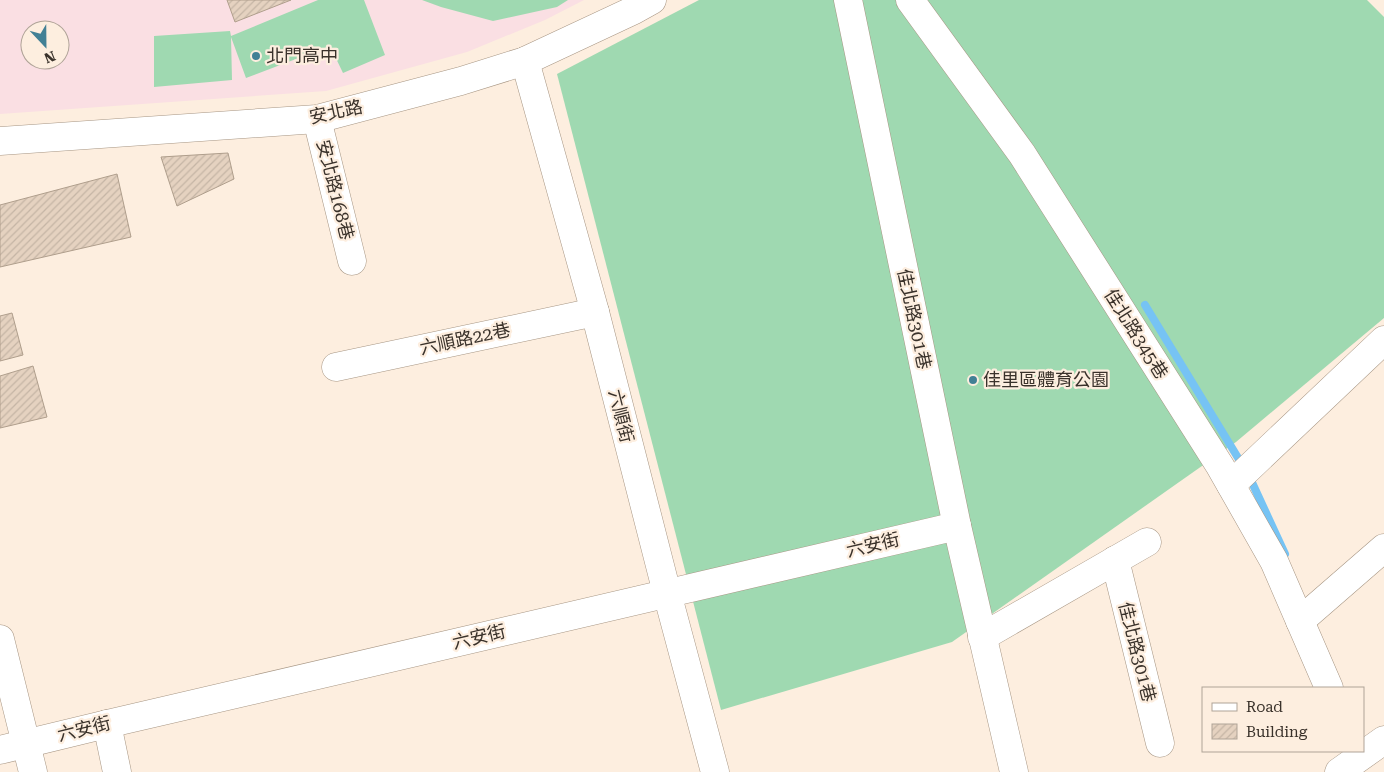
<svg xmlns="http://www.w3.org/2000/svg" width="1384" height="772" viewBox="0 0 1384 772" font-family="'Roboto Serif','Noto Sans TC',serif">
  <defs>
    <pattern id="building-hatch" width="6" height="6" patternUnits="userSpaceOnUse" patternTransform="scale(1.25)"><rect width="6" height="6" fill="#e5d2c0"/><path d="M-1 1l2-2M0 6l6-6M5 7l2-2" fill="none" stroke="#c5b5a5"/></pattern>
  </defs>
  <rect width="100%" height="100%" fill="#fdeedf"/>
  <path fill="#fadfe3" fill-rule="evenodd" d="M0,0H584L545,20L467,52L326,91L0,114ZM30,30H60V60H30Z"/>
  <g fill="#9fd9b1">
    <path d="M318,0H364L385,55L343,73L330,46L246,78L231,37L232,80L154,87V36L230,31L231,36Z"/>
    <path d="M422,0H568L557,7L493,21L441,7Z"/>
    <path d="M699,0H1367L1384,17V318L1236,442L952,642L721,710L557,74Z"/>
  </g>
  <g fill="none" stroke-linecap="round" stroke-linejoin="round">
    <g stroke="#76c3f4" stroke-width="8">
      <path d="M1145,305L1243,466"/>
      <path d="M1249,476L1285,554"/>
    </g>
  </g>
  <g fill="url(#building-hatch)" stroke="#af9e8c">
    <path d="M227,0H291L235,22Z"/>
    <path d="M228,153L234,179L177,206L161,157Z"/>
    <path d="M117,174L131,237L0,267V205Z"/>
    <path d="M12,313L23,355L0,361V316Z"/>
    <path d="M33,366L47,417L0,428V376Z"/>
  </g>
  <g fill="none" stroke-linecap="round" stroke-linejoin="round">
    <defs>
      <g id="minor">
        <path d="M848,0L957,526L1014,772"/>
        <path d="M910,0L1022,154L1220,466L1274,561L1329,688"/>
        <path d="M525,61L595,312L667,593L715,772"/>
        <path d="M317,119L352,261"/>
        <path d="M0,141L317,119L461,81L525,61L634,10L652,0"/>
        <path d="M336,367L595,312"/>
        <path d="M1231,485L1384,340"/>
        <path d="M1115,560L1160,743"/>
        <path d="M1300,621L1384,548"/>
        <path d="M982,637L1147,542"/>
        <path d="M0,639L33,772"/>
        <path d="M107,724L117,772"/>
        <path d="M0,750L107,724L957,526"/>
        <path d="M1339,772L1384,740"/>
      </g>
    </defs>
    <use href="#minor" stroke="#a79684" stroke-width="29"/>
    <use href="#minor" stroke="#fff" stroke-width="28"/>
  </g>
  <g fill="#428095" stroke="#fdeedf" stroke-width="2">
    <circle cx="256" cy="56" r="5"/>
    <circle cx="973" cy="380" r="5"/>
  </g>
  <g text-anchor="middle" stroke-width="4.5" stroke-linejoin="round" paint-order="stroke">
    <g font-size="18" fill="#3a322b" stroke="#fdeedf" text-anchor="start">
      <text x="266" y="62">北門高中</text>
      <text x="983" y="386">佳里區體育公園</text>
    </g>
    <g font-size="18" fill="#3a322b" stroke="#fdeedf">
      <text transform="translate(336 112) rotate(-12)" y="6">安北路</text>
      <text transform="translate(335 190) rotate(76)" y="6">安北路168巷</text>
      <text transform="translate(914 319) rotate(78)" y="6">佳北路301巷</text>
      <text transform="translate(1136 334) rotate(58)" y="6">佳北路345巷</text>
      <text transform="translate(465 339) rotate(-12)" y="6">六順路22巷</text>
      <text transform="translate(621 416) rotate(76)" y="6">六順街</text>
      <text transform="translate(873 545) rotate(-13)" y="6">六安街</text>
      <text transform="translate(479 637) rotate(-13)" y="6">六安街</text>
      <text transform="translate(1137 652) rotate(76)" y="6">佳北路301巷</text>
      <text transform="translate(84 729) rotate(-14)" y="6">六安街</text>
    </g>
  </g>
  <rect x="1202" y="687" width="162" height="65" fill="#fdeedf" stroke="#afa397"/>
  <rect x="1212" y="703" width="25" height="8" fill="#ffffff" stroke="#afa397"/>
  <text x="1246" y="712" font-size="15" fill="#3a322b">Road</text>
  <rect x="1212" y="724" width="25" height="15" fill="url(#building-hatch)" stroke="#afa397"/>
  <text x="1246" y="737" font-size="15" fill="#3a322b">Building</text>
  <g transform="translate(45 45) rotate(158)"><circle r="24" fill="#fdeedf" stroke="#afa397"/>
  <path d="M0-4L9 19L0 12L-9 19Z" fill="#428095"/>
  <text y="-8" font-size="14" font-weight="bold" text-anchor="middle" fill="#3a322b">N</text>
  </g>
</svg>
